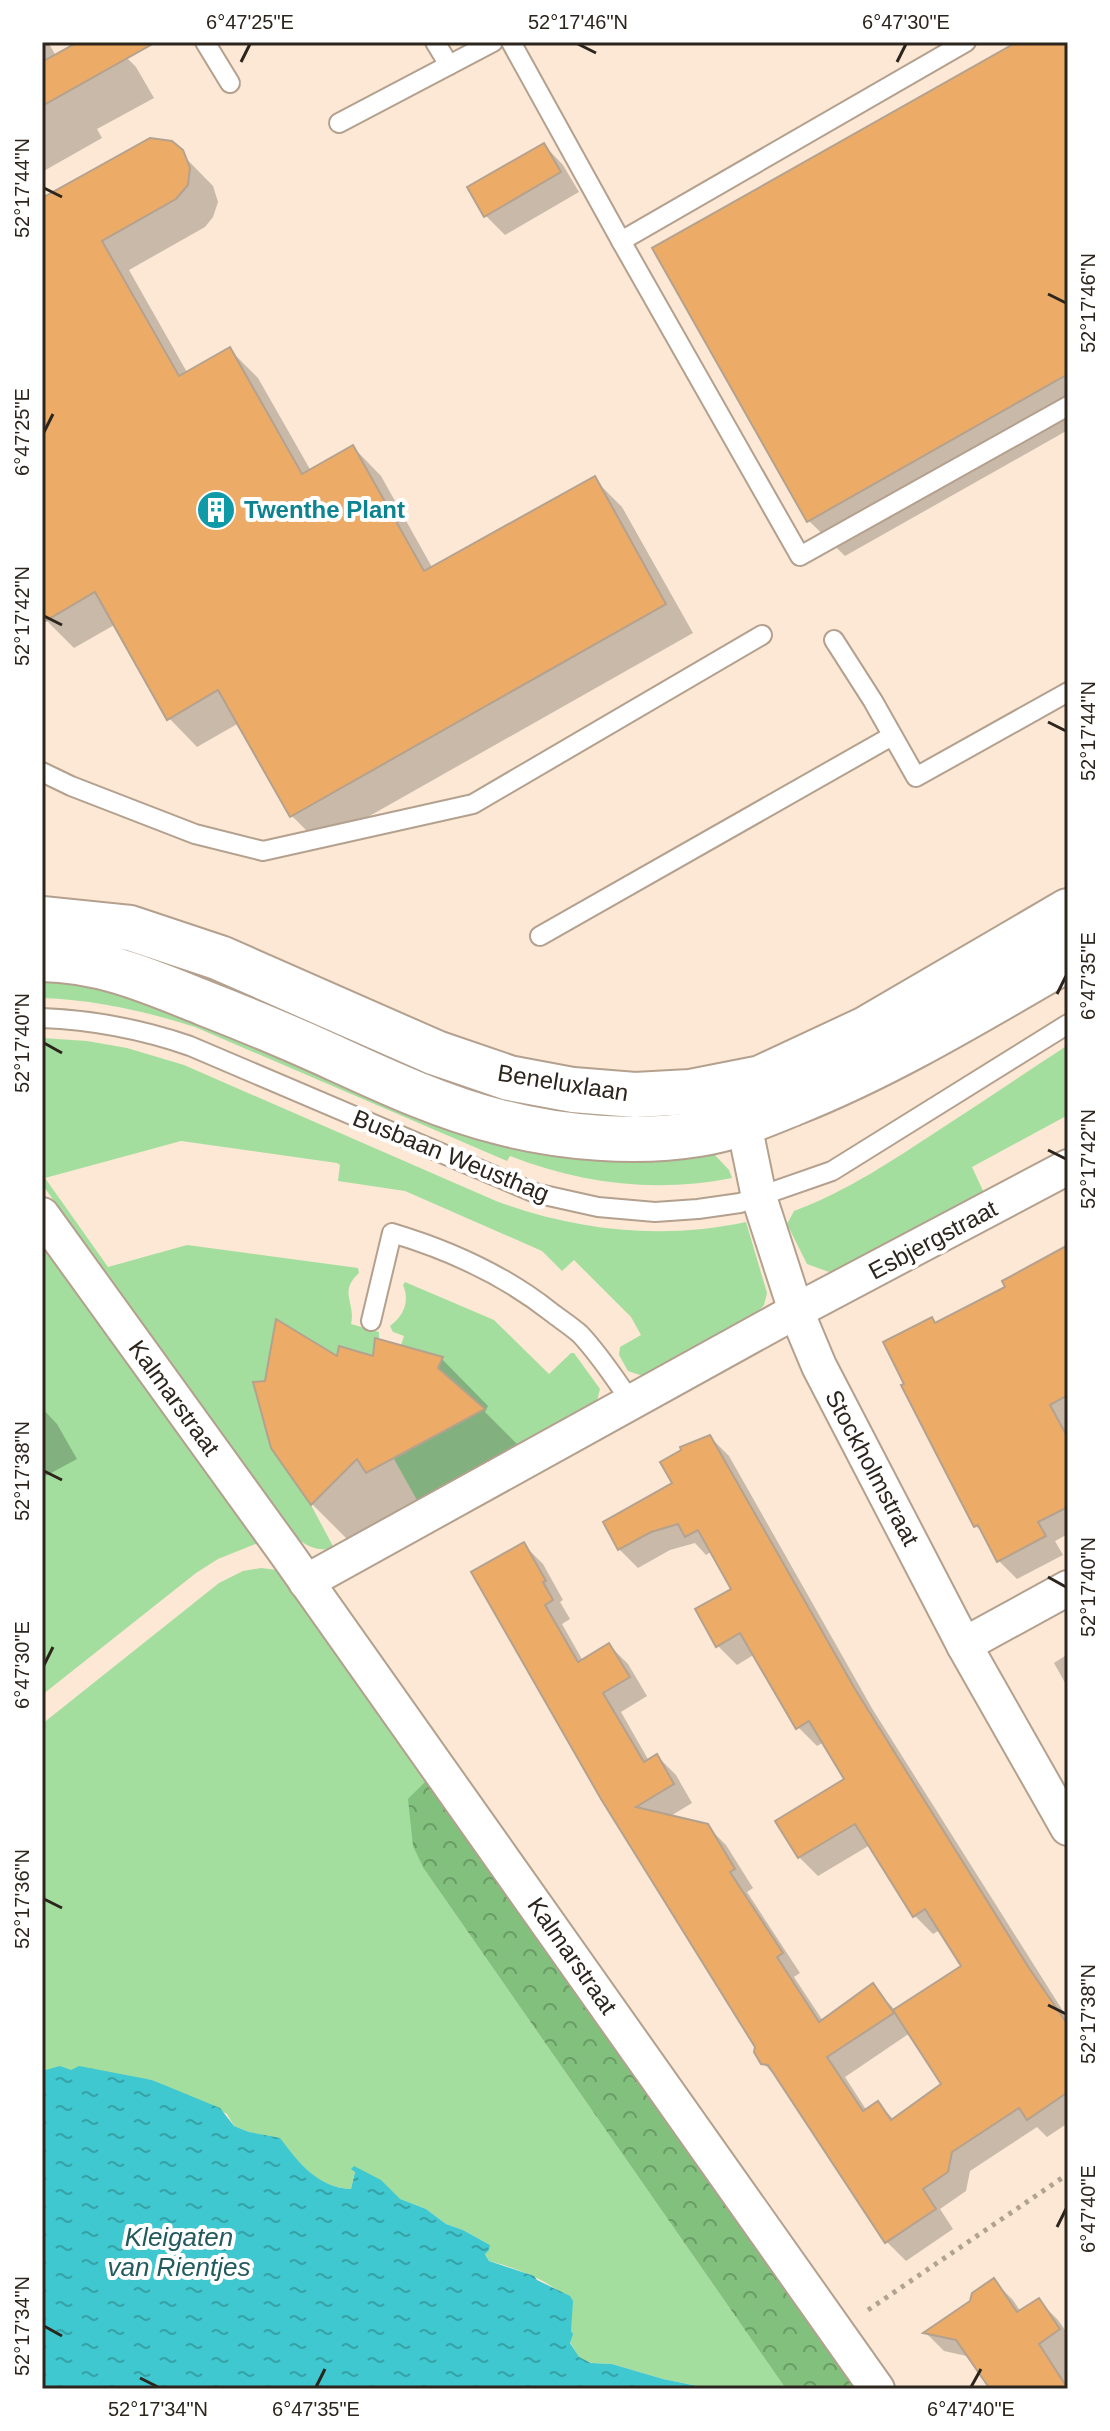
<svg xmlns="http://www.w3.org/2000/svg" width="1110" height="2431" viewBox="0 0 1110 2431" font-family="Arial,sans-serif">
  <defs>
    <pattern id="forest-crowns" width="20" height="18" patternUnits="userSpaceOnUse" patternTransform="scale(2)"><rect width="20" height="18" fill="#81c07d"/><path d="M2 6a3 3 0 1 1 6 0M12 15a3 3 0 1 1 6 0" fill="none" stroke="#6a9c66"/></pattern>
    <pattern id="water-ripples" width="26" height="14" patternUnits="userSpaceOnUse" patternTransform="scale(2)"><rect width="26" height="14" fill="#3fc8cf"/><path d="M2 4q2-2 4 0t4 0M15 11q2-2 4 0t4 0" fill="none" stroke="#35a2a7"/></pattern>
  </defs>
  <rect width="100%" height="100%" fill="#fce8d4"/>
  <g fill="#a3de9f">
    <path d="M42,971L69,973L371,1082L713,1153L729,1170L732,1178C656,1193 582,1184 510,1156L507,1161L195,1027C145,1011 95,1000 42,998Z"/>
    <path d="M42,1038L87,1041L127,1048L184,1065L496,1201C576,1231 662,1240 746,1222L767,1293L764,1305L754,1316L646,1377L628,1371L619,1355L620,1347L641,1335L631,1317L574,1260L562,1271L542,1251L405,1191L338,1181L340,1165L337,1163L181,1141L45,1178L108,1267L187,1245L358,1268L359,1273C338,1292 356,1303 351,1324L379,1332V1338H375L373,1356L340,1346L337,1356L276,1320L268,1363L269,1381L253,1383L270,1447L311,1505L334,1548C316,1553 303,1544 290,1533L42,1184Z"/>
    <path d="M1068,1045V1115L972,1167L985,1195L851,1264L829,1272L807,1264L787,1224L794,1211C846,1192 893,1160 939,1130C982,1102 1025,1073 1068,1045Z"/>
    <path d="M42,1231L258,1543L218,1559L196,1573L42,1695Z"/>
    <path d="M405,1282L494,1320L549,1374L571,1353H574L600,1389L596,1405L418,1502L394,1459L485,1409L452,1381L436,1373L442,1357L401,1345L404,1336L393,1332L390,1326C404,1316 410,1301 403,1285Z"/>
    <path d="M261,1568L277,1570L431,1776L424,1869L786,2389H712L663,2379L612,2364L592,2363L579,2358L570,2342L572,2304C557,2283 514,2267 489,2261L485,2253L490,2245L463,2230L446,2224L426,2209L399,2199L385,2185L355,2171L351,2189C318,2188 298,2163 280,2139L249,2132L234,2126L227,2114L152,2080L72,2070L42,2071V1724L219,1583L243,1571Z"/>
  </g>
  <path fill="url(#forest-crowns)" d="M431,1776L860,2389H786L424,1869L413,1846L408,1799Z"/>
  <path fill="url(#water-ripples)" d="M60,2066L71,2070L79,2066L152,2080L220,2108L234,2126L249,2132L280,2138C298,2162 318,2188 351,2189L355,2172L351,2169L354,2166L381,2180L400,2199L426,2209L446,2224L463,2230L490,2245L489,2250L485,2254L489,2261L534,2276L537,2280L570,2296L573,2301L571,2331L573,2334L570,2343L579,2357L591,2363L612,2364L663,2379L712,2389H42V2071Z"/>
  <g fill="#0003" fill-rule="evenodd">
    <path d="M42,42H48L56,56L82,42H111L136,67L154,98L97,129L102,138L42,172Z"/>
    <path d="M1021,42H1068V430L845,556L809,521Z"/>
    <path d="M171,143L213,186L218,202L213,217L205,227L129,270L188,374L230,350L258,378L311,471L353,447L381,476L433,569L594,479L622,507L693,633L320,844L292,816L239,723L197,747L169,718L116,624L74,648L46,620L42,613V200Z"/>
    <path d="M544,145L563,165L579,192L505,235L485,215Z"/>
    <path d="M1068,1247V1534L1055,1541L1063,1555L1017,1579L999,1561L985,1535L976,1526L932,1320L936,1324L1008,1288Z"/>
    <path d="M338,1359H442L488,1406L485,1412L530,1457L414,1519L402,1507L358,1550L312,1504Z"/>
    <path d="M42,1408L57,1424L77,1459L42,1478Z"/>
    <path d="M710,1437L729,1456L873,1710L1068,2019V2123L1047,2137L1037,2127L970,2171L966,2191L940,2209L953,2229L906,2261L887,2242L781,2081L762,2062L757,2046L602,1798L524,1545L543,1564L563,1600L560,1602L570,1619L562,1624L583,1661L609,1645L628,1664L647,1696L621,1712L649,1761L657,1756L676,1775L692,1803L669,1817L707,1826L726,1845L753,1888L747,1892L800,1973L794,1977L823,2021L872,1986L896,2011L964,1966L940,1930L933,1934L914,1915L870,1845L818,1876L799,1857L847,1780L824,1742L817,1746L798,1727L755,1654L737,1665L718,1646L734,1590L712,1551L706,1555L695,1543L670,1550L638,1568L619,1549L605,1523L675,1484ZM910,2033L944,2085L894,2120L878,2103L867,2111L845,2077Z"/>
    <path d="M1068,1654V1688L1054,1663Z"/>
    <path d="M994,2281L1013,2300L1021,2312L1038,2300L1058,2320L1068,2334V2389H993L971,2357L944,2351L926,2333L972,2302Z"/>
  </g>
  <g fill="#ecac67" stroke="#b4a18e" stroke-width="2">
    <path d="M78,42H156L42,106V62Z"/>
    <path d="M1017,42H1068V374L807,522L652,248Z"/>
    <path d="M150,138L172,141L183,150L190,168L188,185L176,199L102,241L179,376L230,347L302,474L353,445L424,571L595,476L666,604L290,817L218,690L167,720L95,592L42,623V198Z"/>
    <path d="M544,143L561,172L484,217L467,187Z"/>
    <path d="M1068,1245V1395L1050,1405L1068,1438V1507L1038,1522L1046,1536L997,1562L978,1525L974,1527L942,1465L901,1385L904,1384L883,1342L932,1317L935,1323L1005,1287L1002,1281Z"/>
    <path d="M276,1319L337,1356L339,1346L373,1356L375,1338L443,1357L438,1368L485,1409L366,1473L357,1459L311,1505L271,1448L253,1382L265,1381Z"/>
    <path d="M710,1435L855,1689L1029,1968L1068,2025V2092L1027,2120L1019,2108L952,2152L948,2172L923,2189L936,2209L885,2243L768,2065L761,2064L754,2052L755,2047L601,1799L471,1572L524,1542L546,1581L543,1582L553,1600L545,1605L578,1662L609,1643L630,1677L603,1693L644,1762L657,1754L674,1784L636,1807L708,1824L735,1869L730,1872L783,1953L777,1957L819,2022L873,1983L894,2013L827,2057L863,2111L878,2101L891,2120L941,2084L893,2010L961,1966L925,1909L913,1917L855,1824L798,1858L775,1821L844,1779L809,1721L796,1729L740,1633L716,1647L695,1609L731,1589L698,1530L685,1537L678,1524L651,1532L618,1550L603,1522L672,1483L660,1462L681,1450L680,1447Z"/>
    <path d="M994,2278L1017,2312L1039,2298L1060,2329L1039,2344L1068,2389H990L956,2340L923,2333L970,2301L972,2293Z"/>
  </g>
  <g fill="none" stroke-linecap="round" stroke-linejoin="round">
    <defs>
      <g id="lane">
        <path d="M205,42L230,83"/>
        <path d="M435,42L449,65"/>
        <path d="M511,42L621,241L966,42"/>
        <path d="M339,123L493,42"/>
        <path d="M621,241L800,556L1068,406"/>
        <path d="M834,640L873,701L916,777L1068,692"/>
        <path d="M42,772L71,786L195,834L263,851L473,804L762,635"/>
        <path d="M540,936L892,736"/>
        <path d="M42,1018C93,1020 141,1029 190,1046L535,1193L598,1207L655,1212L698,1209L740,1203L832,1171L1068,1024"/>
        <path d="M371,1321L392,1233C449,1250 503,1274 551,1312C560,1319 571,1326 580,1334C600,1355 615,1379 632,1403"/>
      </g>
      <g id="street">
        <path d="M739,1100L759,1197L796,1311L819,1366L964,1645L1068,1828"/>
        <path d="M42,1215L284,1550L877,2389"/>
        <path d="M306,1582L796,1311L1068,1167"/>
        <path d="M964,1645L1068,1588"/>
      </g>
      <g id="secondary">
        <path d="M42,919L130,928L220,958L436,1053L509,1078L573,1090L635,1095L690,1092L761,1078L866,1029L1068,911"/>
        <path d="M42,959C102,960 149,981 204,1003C245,1019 286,1036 326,1054C383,1080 440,1107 500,1122C561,1138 637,1144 698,1134C733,1129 764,1115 796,1102C891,1064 979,1010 1068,959"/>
      </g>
    </defs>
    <use href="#lane" stroke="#b3a08e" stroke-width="22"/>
    <use href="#street" stroke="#b3a08e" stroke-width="38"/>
    <use href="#secondary" stroke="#b3a08e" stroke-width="48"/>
    <path stroke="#b1a292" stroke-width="5" stroke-dasharray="4 6" stroke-linecap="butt" d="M868,2310L1068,2174"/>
    <use href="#lane" stroke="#fff" stroke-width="18"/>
    <use href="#street" stroke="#fff" stroke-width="34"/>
    <use href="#secondary" stroke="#fff" stroke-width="44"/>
  </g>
  <path fill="none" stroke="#2c251d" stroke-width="3" d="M578,44L596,53M241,62L250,44M897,62L906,44M44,188L62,197M1048,294L1066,303M44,432L53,414M44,616L62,625M1048,722L1066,731M1057,994L1066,976M44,1043L62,1053M1048,1150L1066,1159M44,1471L62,1480M1048,1577L1066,1587M44,1665L53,1647M44,1899L62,1908M1048,2005L1066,2014M1057,2227L1066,2209M44,2326L62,2336M140,2378L158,2387M316,2387L325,2369M971,2387L981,2369"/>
  <defs>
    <symbol id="building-disc" viewBox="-11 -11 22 22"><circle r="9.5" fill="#0f9aa8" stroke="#fff"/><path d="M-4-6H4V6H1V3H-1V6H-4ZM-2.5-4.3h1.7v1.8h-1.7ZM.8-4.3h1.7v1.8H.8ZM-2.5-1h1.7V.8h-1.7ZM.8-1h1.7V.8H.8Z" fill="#fff"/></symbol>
  </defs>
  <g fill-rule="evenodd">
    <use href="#building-disc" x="194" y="488" width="44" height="44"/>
  </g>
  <g text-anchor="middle" stroke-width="8" stroke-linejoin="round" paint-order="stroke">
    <g font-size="24" font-weight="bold" fill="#0d838f" stroke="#fff" text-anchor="start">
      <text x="244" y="518">Twenthe Plant</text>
    </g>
    <g font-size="24" fill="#2c251d" stroke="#fff">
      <text transform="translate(563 1083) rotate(9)" y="8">Beneluxlaan</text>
      <text transform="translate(451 1156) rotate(22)" y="8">Busbaan Weusthag</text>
      <text transform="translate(933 1240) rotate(-28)" y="8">Esbjergstraat</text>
      <text transform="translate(174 1398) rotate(54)" y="8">Kalmarstraat</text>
      <text transform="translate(872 1468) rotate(62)" y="8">Stockholmstraat</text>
      <text transform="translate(572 1956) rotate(55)" y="8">Kalmarstraat</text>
    </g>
    <g font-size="26" font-style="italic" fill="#225a5d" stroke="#fff">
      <text x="179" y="2246">Kleigaten<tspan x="179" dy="30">van Rientjes</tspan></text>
    </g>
  </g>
  <rect width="1110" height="2431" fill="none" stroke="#ffffff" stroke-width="88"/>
  <rect x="44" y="44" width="1022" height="2343" fill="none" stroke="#2c251d" stroke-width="3"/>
  <g font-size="20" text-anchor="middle" fill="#2c251d">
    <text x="250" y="29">6°47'25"E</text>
    <text x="578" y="29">52°17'46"N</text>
    <text x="906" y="29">6°47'30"E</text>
    <text transform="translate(22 188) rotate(-90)" y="7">52°17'44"N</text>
    <text transform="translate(1088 303) rotate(-90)" y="7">52°17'46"N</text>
    <text transform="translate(22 432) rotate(-90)" y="7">6°47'25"E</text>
    <text transform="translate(22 616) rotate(-90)" y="7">52°17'42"N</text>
    <text transform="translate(1088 731) rotate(-90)" y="7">52°17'44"N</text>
    <text transform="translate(1088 976) rotate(-90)" y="7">6°47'35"E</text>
    <text transform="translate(22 1043) rotate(-90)" y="7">52°17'40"N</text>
    <text transform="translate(1088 1159) rotate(-90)" y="7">52°17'42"N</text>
    <text transform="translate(22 1471) rotate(-90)" y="7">52°17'38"N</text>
    <text transform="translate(1088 1587) rotate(-90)" y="7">52°17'40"N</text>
    <text transform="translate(22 1665) rotate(-90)" y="7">6°47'30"E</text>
    <text transform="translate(22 1899) rotate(-90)" y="7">52°17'36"N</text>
    <text transform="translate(1088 2014) rotate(-90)" y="7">52°17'38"N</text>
    <text transform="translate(1088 2209) rotate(-90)" y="7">6°47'40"E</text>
    <text transform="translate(22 2326) rotate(-90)" y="7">52°17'34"N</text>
    <text x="158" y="2416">52°17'34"N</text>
    <text x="316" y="2416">6°47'35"E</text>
    <text x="971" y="2416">6°47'40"E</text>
  </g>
</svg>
